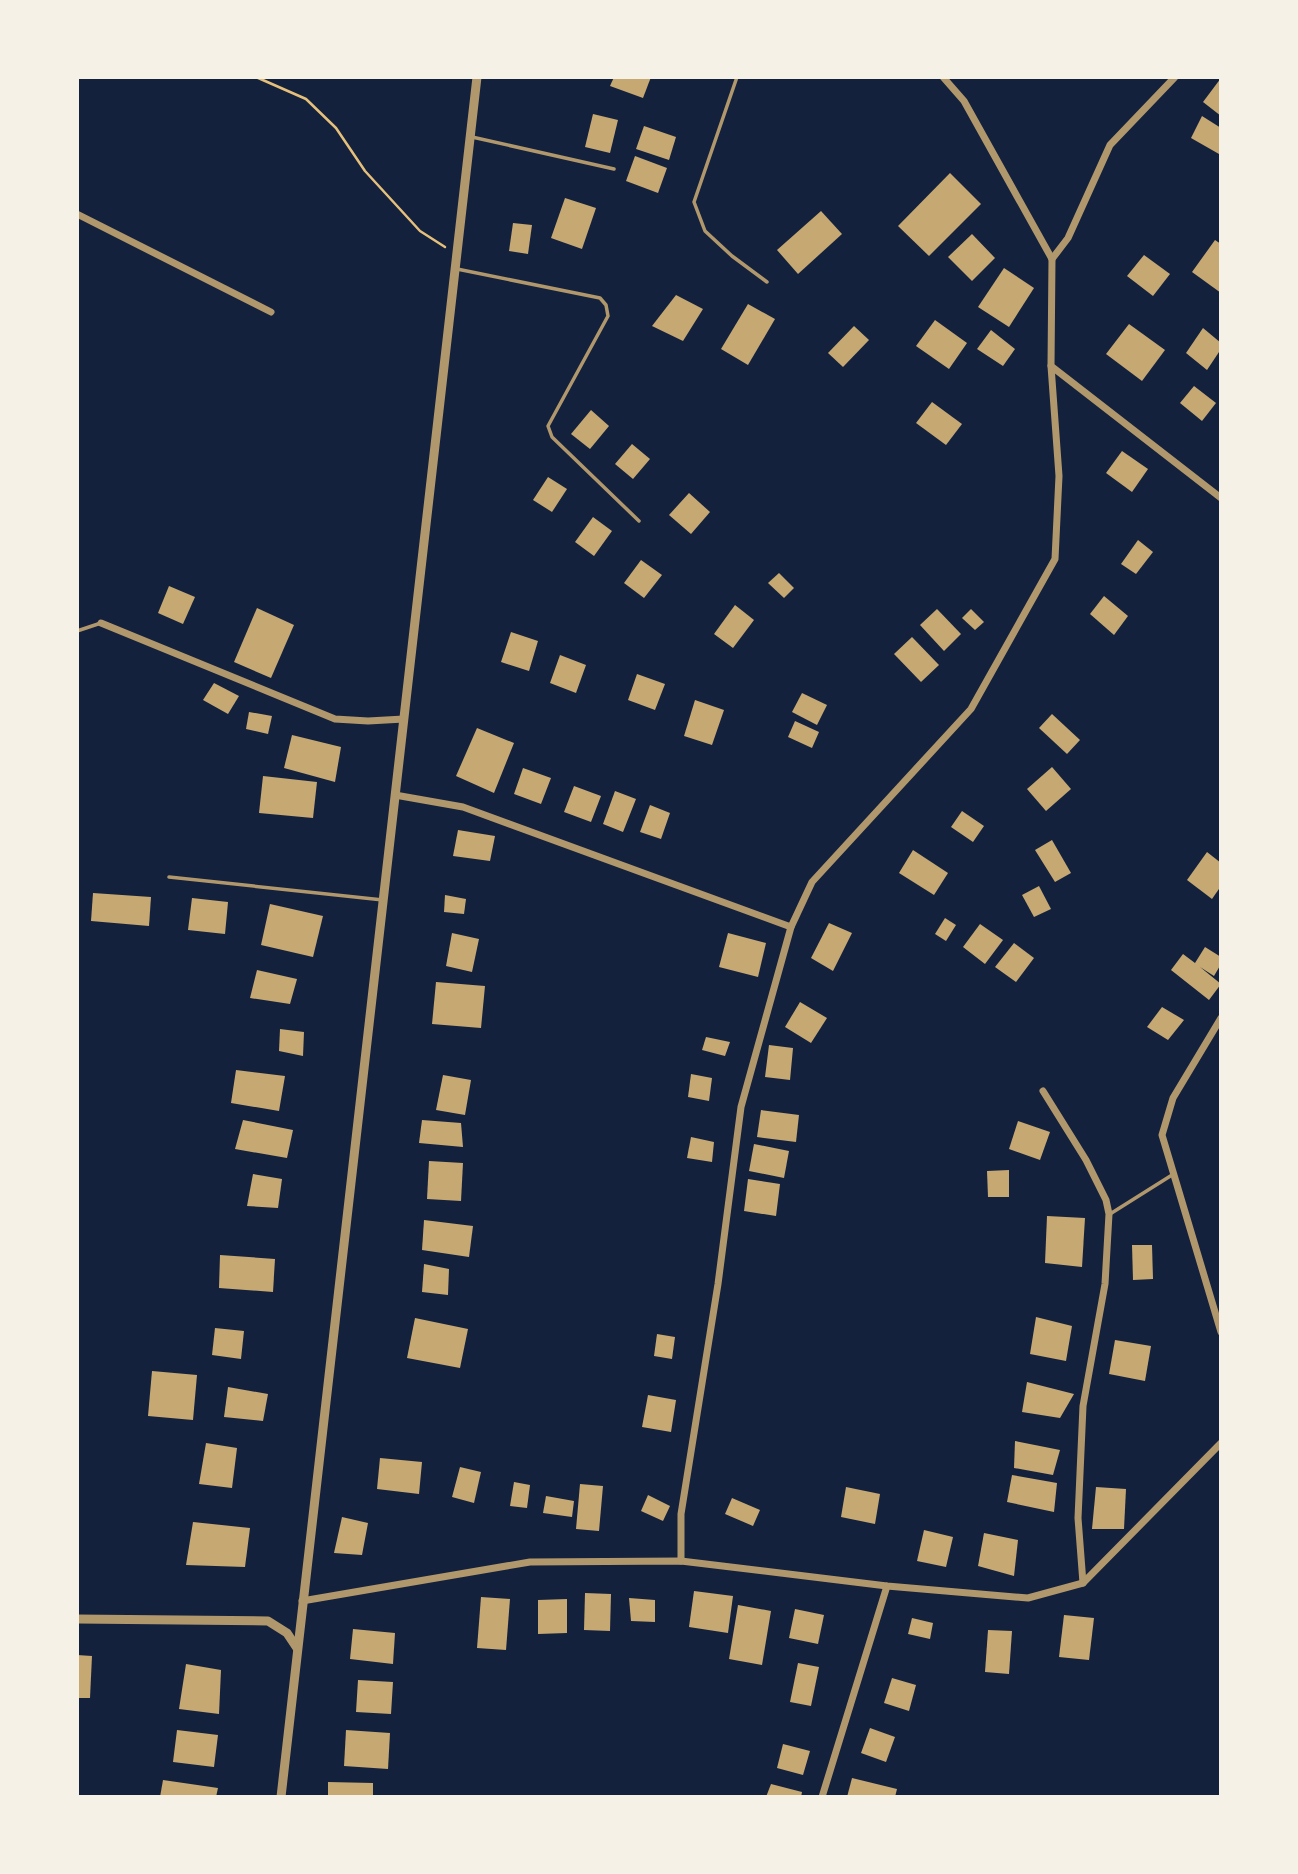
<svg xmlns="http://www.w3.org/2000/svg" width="1298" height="1874" viewBox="0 0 1298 1874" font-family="'DM Sans',sans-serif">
  <rect width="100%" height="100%" fill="#14213d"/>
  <g fill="#c6a872">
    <path d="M614,77H651L643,98L610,86Z"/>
    <path d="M1221,78V116L1203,102Z"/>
    <path d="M593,114L618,120L610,153L585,147Z"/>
    <path d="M1202,116L1221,128L1219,154L1191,138Z"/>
    <path d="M644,126L676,137L669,160L636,149Z"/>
    <path d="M635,156L667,168L658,193L626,181Z"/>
    <path d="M950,173L981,204L929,256L898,226Z"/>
    <path d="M565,198L596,208L582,249L551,238Z"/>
    <path d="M821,211L842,234L798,274L777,250Z"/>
    <path d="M513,223L532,225L528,254L509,251Z"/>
    <path d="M972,234L995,258L972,281L948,257Z"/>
    <path d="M1215,240L1221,244V293L1192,272Z"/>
    <path d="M1144,255L1170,274L1153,296L1127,276Z"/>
    <path d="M1004,268L1034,288L1009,327L978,307Z"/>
    <path d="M676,295L703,309L683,341L652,326Z"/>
    <path d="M748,304L775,319L748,365L721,349Z"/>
    <path d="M935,320L967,343L949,369L916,346Z"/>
    <path d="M1129,324L1165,350L1142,381L1106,354Z"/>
    <path d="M854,326L869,340L843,367L828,353Z"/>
    <path d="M1203,328L1221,343V349L1207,370L1186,353Z"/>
    <path d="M991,330L1015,349L1003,366L977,349Z"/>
    <path d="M1194,386L1216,403L1202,421L1180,403Z"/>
    <path d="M932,402L962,424L946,445L916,423Z"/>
    <path d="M591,410L609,426L590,449L571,434Z"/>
    <path d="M632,444L650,459L633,479L615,464Z"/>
    <path d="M1122,451L1148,469L1132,492L1106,473Z"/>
    <path d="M548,477L567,489L552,512L533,500Z"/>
    <path d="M689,493L710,512L691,534L669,515Z"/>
    <path d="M593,517L612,531L594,556L575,542Z"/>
    <path d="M1138,540L1153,552L1136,574L1121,564Z"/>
    <path d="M641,560L662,575L644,598L624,583Z"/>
    <path d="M779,573L794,588L784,598L768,583Z"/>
    <path d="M169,586L195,597L183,624L158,613Z"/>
    <path d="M1104,596L1128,616L1114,635L1090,614Z"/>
    <path d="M735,605L754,620L733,648L714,634Z"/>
    <path d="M257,608L294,625L271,678L234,662Z"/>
    <path d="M937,609L961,634L944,651L920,625Z"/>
    <path d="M971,609L984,622L975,630L962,618Z"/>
    <path d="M511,632L538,641L529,671L501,662Z"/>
    <path d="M912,637L939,665L921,682L894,654Z"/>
    <path d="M560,655L586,665L576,693L550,683Z"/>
    <path d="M637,674L665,684L655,710L628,700Z"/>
    <path d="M214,683L239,696L228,714L203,700Z"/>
    <path d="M802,693L827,705L817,725L792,712Z"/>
    <path d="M695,700L724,710L712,745L684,736Z"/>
    <path d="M249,712L272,716L268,734L246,729Z"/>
    <path d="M1052,714L1080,740L1067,754L1039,728Z"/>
    <path d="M795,721L819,732L812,748L788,737Z"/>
    <path d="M477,728L514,743L494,793L456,776Z"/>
    <path d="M292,735L341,747L335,782L284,768Z"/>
    <path d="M1052,767L1071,789L1046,811L1027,789Z"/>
    <path d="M523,768L551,778L541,804L514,794Z"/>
    <path d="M263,776L317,782L313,818L259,813Z"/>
    <path d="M574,786L601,796L591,822L564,812Z"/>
    <path d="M615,791L636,799L623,832L603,824Z"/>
    <path d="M650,805L670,813L661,839L640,832Z"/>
    <path d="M962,811L984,826L973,842L951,827Z"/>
    <path d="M458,830L495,836L490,861L453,856Z"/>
    <path d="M1052,840L1071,873L1055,882L1035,850Z"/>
    <path d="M913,850L948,873L934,895L899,873Z"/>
    <path d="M1207,852L1221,863V886L1212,899L1187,880Z"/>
    <path d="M1039,886L1051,909L1034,917L1022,895Z"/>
    <path d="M93,893L151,897L149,926L91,921Z"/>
    <path d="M445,895L466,899L464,914L444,912Z"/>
    <path d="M192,898L228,902L225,934L188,930Z"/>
    <path d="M270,904L323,916L313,957L261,945Z"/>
    <path d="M945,918L956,925L946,941L935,934Z"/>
    <path d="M829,923L852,933L833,971L811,958Z"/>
    <path d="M980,924L1003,940L985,964L963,947Z"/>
    <path d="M452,933L479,939L472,972L446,966Z"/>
    <path d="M728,933L766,943L758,977L719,967Z"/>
    <path d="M1014,943L1034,958L1016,982L995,967Z"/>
    <path d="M1205,947L1221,957V964L1214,976L1200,967L1221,984L1209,1000L1171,970L1183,954L1195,963Z"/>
    <path d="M257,970L297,979L290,1004L250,998Z"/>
    <path d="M436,982L485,986L481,1028L432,1024Z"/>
    <path d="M800,1002L827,1018L811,1043L785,1027Z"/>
    <path d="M1162,1007L1184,1020L1168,1040L1147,1027Z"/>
    <path d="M280,1029L304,1032L303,1056L279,1051Z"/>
    <path d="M706,1037L730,1042L725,1056L702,1050Z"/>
    <path d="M769,1045L793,1048L790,1080L765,1077Z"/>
    <path d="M236,1070L285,1076L279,1111L231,1103Z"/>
    <path d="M691,1074L712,1078L709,1101L688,1097Z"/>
    <path d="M443,1075L471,1080L465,1115L436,1110Z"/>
    <path d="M761,1110L799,1115L796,1142L757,1137Z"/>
    <path d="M243,1120L293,1130L287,1158L235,1149Z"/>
    <path d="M422,1120L461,1123L463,1147L419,1143Z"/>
    <path d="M1018,1121L1050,1132L1040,1160L1009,1149Z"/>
    <path d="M691,1137L714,1142L712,1162L687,1158Z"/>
    <path d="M754,1144L789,1151L784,1178L749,1171Z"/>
    <path d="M429,1161L463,1163L461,1201L427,1199Z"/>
    <path d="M1009,1170V1197H988L987,1171Z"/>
    <path d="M253,1174L282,1179L278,1208L247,1206Z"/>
    <path d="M748,1179L780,1184L776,1216L744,1211Z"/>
    <path d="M1047,1216L1085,1218L1082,1267L1045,1263Z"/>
    <path d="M424,1220L473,1226L469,1257L422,1250Z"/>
    <path d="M1132,1245H1152L1153,1279L1133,1280Z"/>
    <path d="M220,1255L275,1259L273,1292L219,1288Z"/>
    <path d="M424,1264L449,1269L448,1295L422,1292Z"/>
    <path d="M1036,1317L1072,1326L1066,1361L1030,1354Z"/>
    <path d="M415,1318L468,1329L460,1368L407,1358Z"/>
    <path d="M215,1328L244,1331L241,1359L212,1355Z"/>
    <path d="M657,1334L675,1337L672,1359L654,1356Z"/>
    <path d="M1115,1340L1151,1346L1145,1381L1109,1374Z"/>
    <path d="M152,1371L197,1375L193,1420L148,1416Z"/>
    <path d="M1027,1382L1074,1394L1060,1418L1022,1412Z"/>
    <path d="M228,1387L268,1394L263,1421L224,1417Z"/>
    <path d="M648,1395L676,1400L671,1432L642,1427Z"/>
    <path d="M1015,1441L1060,1450L1053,1475L1014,1468Z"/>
    <path d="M206,1443L237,1448L232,1488L199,1484Z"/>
    <path d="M380,1458L422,1462L419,1494L377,1489Z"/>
    <path d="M460,1467L481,1472L474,1503L452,1497Z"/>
    <path d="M1012,1475L1057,1483L1054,1512L1007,1502Z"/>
    <path d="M514,1482L530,1485L527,1508L510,1506Z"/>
    <path d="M580,1484L603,1486L599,1531L576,1529Z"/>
    <path d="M846,1487L880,1494L875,1524L841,1517Z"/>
    <path d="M1096,1487L1126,1489L1124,1529H1092Z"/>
    <path d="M648,1495L670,1506L663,1521L641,1511Z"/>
    <path d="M546,1496L574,1501L572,1517L543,1513Z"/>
    <path d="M732,1498L760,1510L753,1526L725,1514Z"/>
    <path d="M342,1517L368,1523L362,1555L334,1553Z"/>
    <path d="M193,1522L250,1528L245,1567L186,1565Z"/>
    <path d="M924,1530L953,1537L946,1567L917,1561Z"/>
    <path d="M984,1533L1018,1540L1014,1576L978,1566Z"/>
    <path d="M694,1591L733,1596L728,1633L689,1627Z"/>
    <path d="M585,1593L611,1594L610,1631L584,1630Z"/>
    <path d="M481,1597L510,1599L506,1650L477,1648Z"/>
    <path d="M629,1598L655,1600V1622L631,1621Z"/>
    <path d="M567,1599V1633L538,1634V1600Z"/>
    <path d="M738,1605L771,1611L762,1665L729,1659Z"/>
    <path d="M795,1609L824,1615L818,1644L789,1638Z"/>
    <path d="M1064,1615L1094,1618L1089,1660L1059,1657Z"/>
    <path d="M912,1618L933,1623L930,1639L908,1634Z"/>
    <path d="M353,1629L395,1633L393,1664L350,1659Z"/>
    <path d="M988,1630L1012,1631L1009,1674L985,1672Z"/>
    <path d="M77,1655L92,1656L90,1698H77Z"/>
    <path d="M798,1663L819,1667L811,1706L790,1702Z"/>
    <path d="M186,1664L221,1670L219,1714L179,1709Z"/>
    <path d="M892,1678L916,1685L909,1711L884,1703Z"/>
    <path d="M358,1680L393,1682L391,1714L356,1712Z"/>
    <path d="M870,1728L895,1737L886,1762L861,1753Z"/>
    <path d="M177,1730L218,1735L214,1767L173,1762Z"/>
    <path d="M346,1730L390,1733L388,1769L344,1766Z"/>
    <path d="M783,1744L810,1751L803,1775L777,1768Z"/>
    <path d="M852,1778L897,1789L895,1797H847Z"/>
    <path d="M163,1780L218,1788L216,1797H160Z"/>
    <path d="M328,1782L373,1783V1797H328Z"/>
    <path d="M771,1784L802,1792L801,1797H766Z"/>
  </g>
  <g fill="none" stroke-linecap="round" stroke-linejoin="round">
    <path stroke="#e5c07b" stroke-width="2.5" d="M256,77L306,99L336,128L365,171L420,231L445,247"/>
    <g stroke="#b1986c" stroke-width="3.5">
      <path d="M737,77L694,202L705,231L732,256L767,282"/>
      <path d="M472,137L614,169"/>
      <path d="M457,269L600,298L606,305L608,316L548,426L552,437L639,521"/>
      <path d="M77,631L101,623"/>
      <path d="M169,877L383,900"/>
      <path d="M1110,1214L1172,1175"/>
    </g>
    <g stroke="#b1986c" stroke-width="7">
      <path d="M943,77L964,101L1052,259L1051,366L1221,498"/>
      <path d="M77,214L271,312"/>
      <path d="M1052,259L1068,238L1110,145L1175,77"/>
      <path d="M101,623L335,719L368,721L404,719"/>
      <path d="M395,795L463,807L791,927"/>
      <path d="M1221,1018L1173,1098L1162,1135L1221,1332"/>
      <path d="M1043,1091L1086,1160L1106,1200L1109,1214L1105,1284L1083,1406L1078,1518L1083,1583"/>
      <path d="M681,1561V1514L718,1284L741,1107L791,927L812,882L971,709L1055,559L1059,476L1051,366"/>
      <path d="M302,1601L530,1562L681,1561L887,1586L1028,1598L1083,1583L1221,1443"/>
      <path d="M822,1797L887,1586"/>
    </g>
    <g stroke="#b1986c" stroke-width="9">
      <path d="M77,1619L268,1621L287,1633L297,1648"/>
      <path d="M281,1797L477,77"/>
    </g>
  </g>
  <rect width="1298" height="1874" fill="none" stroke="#f6f1e7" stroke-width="158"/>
</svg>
